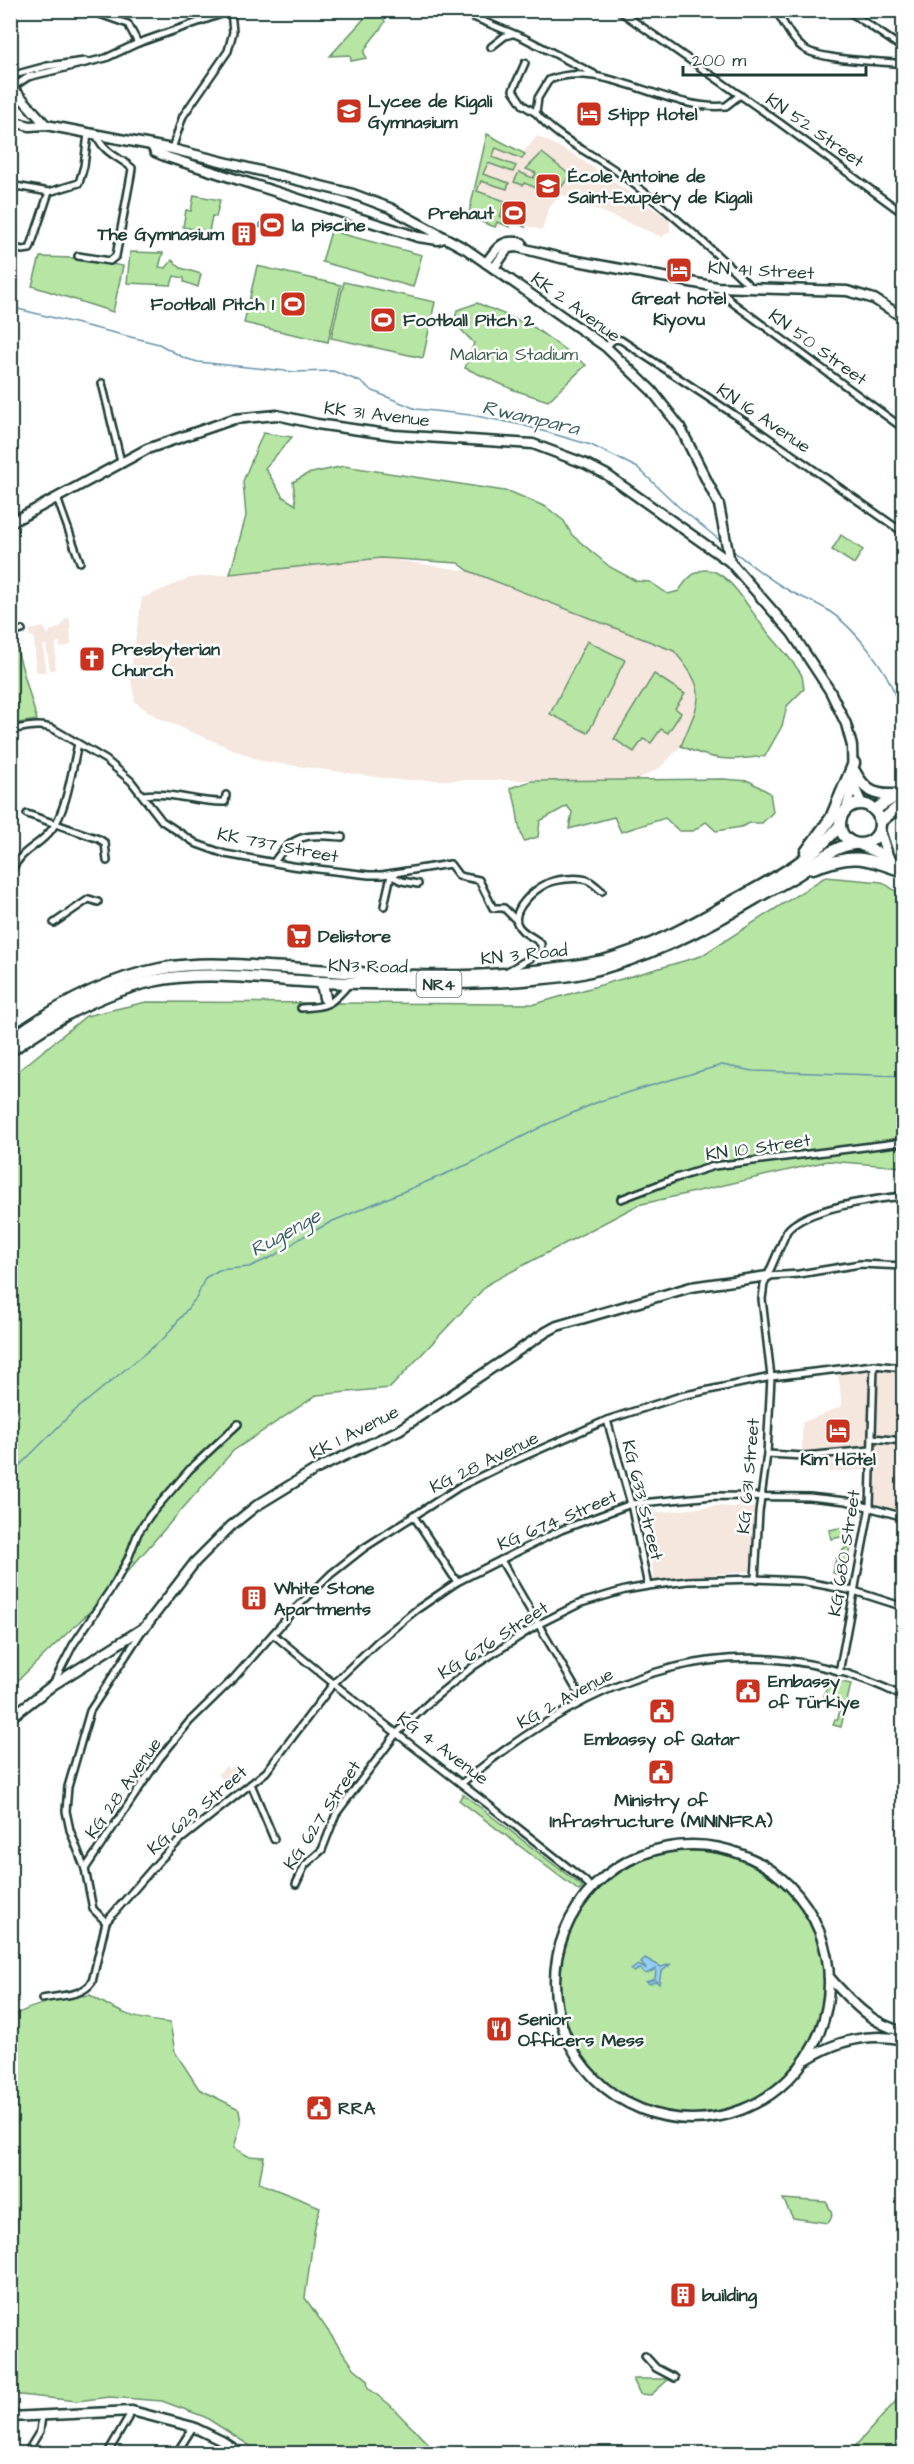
<svg xmlns="http://www.w3.org/2000/svg" width="914" height="2464" viewBox="0 0 914 2464" font-family="'Architects Daughter',sans-serif">
  <rect width="100%" height="100%" fill="#fff"/>
  <filter id="ink" filterUnits="userSpaceOnUse"><feTurbulence type="fractalNoise" baseFrequency=".0167" numOctaves="2"/><feDisplacementMap in="SourceGraphic" scale="12" xChannelSelector="R" yChannelSelector="G"/><feConvolveMatrix kernelMatrix="1 2 1 2 8 2 1 2 1" color-interpolation-filters="sRGB"/></filter>
  <g filter="url(#ink)">
    <g fill="#f5e6de">
      <path d="M487,134L523,153L537,136L573,154L670,220V231L662,237L560,194L548,210L542,230L512,222L510,227L501,224L498,228L468,217Z"/>
      <path d="M381,558L469,571L674,651L695,681L700,698L681,746L660,768L636,780H399L261,761L158,718L135,702L130,674L142,598L190,578Z"/>
      <path d="M70,618L71,645L60,648V642L56,643L55,670H50L46,645H43L46,672H36L34,637L29,636L30,630L44,627L48,635L50,631L61,627L65,619Z"/>
      <path d="M879,1370L903,1372V1514L874,1504L876,1469L829,1472L827,1451L802,1452V1423L842,1406L838,1372Z"/>
      <path d="M716,1506L754,1508L750,1571L654,1580L646,1514Z"/>
      <path d="M236,1764L245,1775L230,1788L218,1774L226,1766L230,1770Z"/>
    </g>
    <g fill="#b6e5a4" stroke="#6a916c" stroke-width="1.5">
      <path d="M371,11L382,14L385,22C379,33 368,41 364,53L367,58L351,61L350,55L330,56Z"/>
      <path d="M487,134L525,154L522,159L496,148L492,157L516,166L513,172L488,163L483,174L509,183L507,189L481,181L477,191L505,201L500,217L506,215L507,206L523,212L520,220L525,227L511,221L510,227L497,222L495,227L468,217Z"/>
      <path d="M542,153L570,175L561,188L547,178L542,190L524,183L523,185L514,182L519,172L533,178L536,173L526,169Z"/>
      <path d="M194,195L220,200L216,217L212,216L209,232L183,227L186,210L191,211Z"/>
      <path d="M331,231L422,255L413,287L322,262Z"/>
      <path d="M130,252L163,253L159,267L166,268L172,260L181,268L201,274L198,287L184,282V278L174,276L171,285L127,283Z"/>
      <path d="M40,257L74,258L123,266L113,312L32,286Z"/>
      <path d="M257,266L341,285L328,342L244,323Z"/>
      <path d="M344,282L435,302L423,358L331,338Z"/>
      <path d="M477,303L532,326L586,365L548,401L514,390L465,368L474,343C465,333 452,325 457,310Z"/>
      <path d="M263,433L292,437L265,468L283,497L296,505L293,482L307,474L344,466L511,492L546,507L564,521L572,535L610,567L636,581L650,582L668,594L679,591C712,537 743,601 764,628C772,638 798,666 802,676C803,679 803,685 804,689L787,706L782,726L765,756C729,761 714,761 681,746C700,698 710,694 674,651L469,571L458,563L381,558L230,574L246,516L243,481Z"/>
      <path d="M841,535L863,550L854,564L832,550Z"/>
      <path d="M12,632L37,720L11,724L10,633Z"/>
      <path d="M587,641L625,660L588,733L550,714Z"/>
      <path d="M654,674L685,694L675,708L681,713L668,733L661,729L651,743L643,739L634,752L614,739Z"/>
      <path d="M723,779L749,781L770,793L773,812L762,823H750L741,827L716,831L706,822L693,831H679L665,818L621,832L614,817L569,829L572,812L567,806L540,821L538,837L524,841C515,824 520,805 510,788L531,781Z"/>
      <path d="M825,877L882,882L903,896V1167L828,1161L638,1205L488,1284L390,1388L317,1395L233,1451L106,1596L11,1687V1077L86,1016L146,1002L535,1004L701,956Z"/>
      <path d="M844,1527L846,1536L831,1539L829,1530Z"/>
      <path d="M852,1544L846,1568L836,1574L833,1573C835,1558 837,1552 852,1544Z"/>
      <path d="M829,1679L851,1684L841,1727L833,1725L835,1719H838L841,1703L823,1700Z"/>
      <path d="M463,1794L583,1887L579,1891L459,1800Z"/>
      <circle cx="692" cy="1983" r="132"/>
      <path d="M90,1995C121,2014 133,2019 170,2023L175,2052L199,2089L239,2109L241,2123L234,2148L248,2156L264,2157L259,2183L320,2207L315,2226L305,2298L354,2368L367,2379L368,2388L389,2404L437,2453H261L205,2417L162,2401L109,2397L77,2401L11,2394V2017C33,2004 65,1997 90,1995Z"/>
      <path d="M783,2199L826,2202C831,2210 835,2215 828,2223L793,2218Z"/>
      <path d="M633,2379H669L651,2395L640,2394Z"/>
      <path d="M903,2379V2453H849L896,2401Z"/>
    </g>
    <g fill="#93cdf3" stroke="#6593a7" stroke-width="1.5">
      <path d="M262,218L284,224L282,233L259,227Z"/>
      <path d="M645,1958L661,1967L671,1964L661,1972L659,1984L656,1981L650,1984L646,1982L655,1979L656,1969L646,1974L639,1969L634,1972L631,1970L638,1965L646,1969L641,1963Z"/>
    </g>
    <g fill="none" stroke-linecap="round" stroke-linejoin="round">
      <g stroke="#6593a7" stroke-width="1.5">
        <path d="M10,307L159,344L184,358L198,362L295,372L333,371L359,381L373,391L416,409L471,415L522,425L591,445L638,468L680,508L722,542"/>
        <path d="M732,550C750,564 768,579 788,590C801,598 816,602 829,611C852,626 888,669 895,696C903,724 899,754 904,782"/>
        <path d="M10,1475L72,1413L165,1337L197,1297L205,1278L219,1270L249,1267L274,1256L304,1236L333,1221L469,1164L545,1125L600,1101L663,1082L722,1065L753,1071L904,1076"/>
      </g>
      <defs>
        <g id="street">
          <path d="M88,10L128,24L138,43"/>
          <path d="M456,10L524,38L594,74"/>
          <path d="M618,10L780,123L904,214"/>
          <path d="M776,10C784,23 791,39 803,48C821,61 880,61 904,64"/>
          <path d="M847,10L904,49"/>
          <path d="M491,47L505,36L512,34"/>
          <path d="M525,63L513,90L523,105L536,113"/>
          <path d="M10,76L47,66L85,61"/>
          <path d="M13,87L28,77L106,58L138,43L233,10"/>
          <path d="M740,95L726,106C668,112 603,58 549,80L538,98L536,113C556,138 591,153 618,172C665,207 710,247 751,287"/>
          <path d="M172,149L183,116L228,51L233,32L231,11"/>
          <path d="M10,185L49,192"/>
          <path d="M10,246L22,250L30,249L49,192L79,183L84,166L88,134"/>
          <path d="M78,256L110,261L116,256L131,175L132,168C119,157 104,153 97,136"/>
          <path d="M718,288L733,303L904,429"/>
          <path d="M606,347L614,339L621,340L750,425L904,533"/>
          <path d="M102,383L121,462"/>
          <path d="M57,498L80,562"/>
          <path d="M10,634L22,630"/>
          <path d="M10,730C26,727 43,722 57,731L106,760L131,781L162,821L197,844L225,854L292,866L369,875H382L450,864L459,876L479,880L493,908H504L516,920"/>
          <path d="M143,795C171,791 197,803 225,802L226,795"/>
          <path d="M27,814L99,839L105,843L107,861"/>
          <path d="M274,862C294,832 309,835 342,837"/>
          <path d="M11,872C23,847 38,848 52,829C67,810 72,768 78,744"/>
          <path d="M388,874L402,881L418,884"/>
          <path d="M384,906L391,875"/>
          <path d="M54,923L89,899L98,902"/>
          <path d="M506,972L541,952V944C534,936 521,934 517,923C513,908 534,890 546,884C555,879 577,877 587,880C592,882 598,888 602,891"/>
          <path d="M301,1008C328,1007 332,1004 349,984"/>
          <path d="M621,1199L676,1178L714,1166L904,1142"/>
          <path d="M768,1276L799,1274L860,1264L904,1266"/>
          <path d="M607,1420L631,1504L648,1586"/>
          <path d="M872,1438L904,1441"/>
          <path d="M767,1454L804,1456L871,1450"/>
          <path d="M413,1515L457,1582"/>
          <path d="M501,1560L583,1701"/>
          <path d="M755,1579L759,1512L767,1454L771,1377L874,1365L904,1368"/>
          <path d="M273,1634C374,1719 481,1797 585,1881L592,1889"/>
          <path d="M839,1673L870,1506L874,1365"/>
          <path d="M53,1684L73,1645L115,1583L128,1559L138,1533L150,1515L190,1469L238,1424"/>
          <path d="M462,1783C594,1674 740,1614 904,1697"/>
          <path d="M251,1784L274,1839"/>
          <path d="M85,1869L159,1759L189,1722L234,1678L295,1609L331,1574L364,1548L459,1487L502,1466L607,1420L681,1396L771,1377L762,1299L764,1284L787,1231C805,1208 875,1199 904,1196"/>
          <path d="M296,1884L305,1865L322,1850L336,1814L396,1734L434,1698L474,1666L539,1624L581,1603L625,1590L648,1586L688,1581L755,1579L801,1581L854,1591L904,1607"/>
          <path d="M106,1922L93,1909L85,1869L70,1830L66,1811L68,1787L90,1711L142,1631"/>
          <path d="M42,1999C59,1995 82,1997 92,1982L106,1922L159,1861L180,1840L266,1772L333,1684L377,1642L416,1610L457,1582L561,1530L631,1504L713,1496L809,1497L846,1501L904,1517"/>
          <path d="M645,2356L656,2368L675,2378"/>
          <path d="M26,2454L40,2431L42,2416"/>
          <path d="M107,2454L132,2411"/>
          <path d="M176,2454L193,2427"/>
        </g>
        <g id="secondary">
          <path d="M10,85L46,125L172,149L353,194L390,208L466,249L606,347L652,391L680,427L719,505L730,562L792,633L830,691L846,724L852,746L853,784L846,809"/>
          <path d="M10,121L30,126L46,125"/>
          <path d="M152,146L155,152L167,157L418,237L438,240L445,238"/>
          <path d="M486,263C497,248 502,238 522,243"/>
          <path d="M494,268L508,248L517,247L561,258L717,287L847,291L874,299L904,318"/>
          <path d="M10,523L147,449L234,419L277,415L317,424L394,435L533,444L586,464L607,475L730,562"/>
          <path d="M853,784L862,804"/>
          <path d="M10,1718L53,1685L145,1627L195,1562L231,1526L256,1506L315,1470L399,1430L546,1332L557,1326L691,1287L768,1276"/>
          <circle cx="692" cy="1982" r="137"/>
          <path d="M829,1977C851,2001 870,2024 904,2032"/>
          <path d="M807,2059C836,2041 870,2032 904,2040"/>
          <path d="M10,2417L132,2411L193,2427L222,2441L242,2454"/>
        </g>
        <g id="primary">
          <path d="M879,829L888,857L899,869"/>
          <path d="M858,844L888,857"/>
        </g>
        <g id="highway">
          <path d="M854,771C864,789 872,796 894,795"/>
          <circle cx="860" cy="824" r="20"/>
          <path d="M874,810L904,791"/>
          <path d="M880,822L904,802"/>
          <path d="M806,852L831,818L854,763"/>
          <path d="M813,868C853,854 860,856 900,870"/>
          <path d="M319,982L323,988L325,998"/>
          <path d="M10,1040C56,1006 105,980 160,969C202,961 245,966 287,968C359,973 432,980 504,974C536,971 571,968 603,961C648,949 690,926 730,903C768,882 813,860 840,825"/>
          <path d="M10,1051C53,1019 99,993 152,981C208,969 263,980 319,982C387,984 455,985 523,980C542,978 563,977 582,973C645,959 700,931 756,898C771,889 788,881 803,871C820,860 834,846 854,844"/>
        </g>
      </defs>
      <use href="#street" stroke="#1f3d34" stroke-width="10"/>
      <use href="#secondary" stroke="#1f3d34" stroke-width="13"/>
      <use href="#primary" stroke="#1f3d34" stroke-width="14"/>
      <use href="#highway" stroke="#1f3d34" stroke-width="15"/>
      <use href="#street" stroke="#fff" stroke-width="5"/>
      <use href="#secondary" stroke="#fff" stroke-width="8"/>
      <use href="#primary" stroke="#fff" stroke-width="9"/>
      <use href="#highway" stroke="#fff" stroke-width="10"/>
    </g>
  </g>
  <defs>
    <symbol id="school-square" viewBox="-11 -11 22 22"><rect x="-9" y="-9" width="18" height="18" rx="4" fill="#c8321e" stroke="#fff"/><path d="M0-5L7-2L0 1L-7-2ZM-4 1L0 2.5L4 1V4Q0 6-4 4Z" fill="#fff"/></symbol>
    <symbol id="hotel-square" viewBox="-11 -11 22 22"><rect x="-9" y="-9" width="18" height="18" rx="4" fill="#c8321e" stroke="#fff"/><path d="M-6-4.5h1.5V1H6V5H4.5V3h-9V5H-6ZM-4 0a1.8 1.8 0 1 1 3.6 0ZM.5 0V-2.5h3Q6-2.5 6 0Z" fill="#fff"/></symbol>
    <symbol id="stadium-square" viewBox="-11 -11 22 22"><rect x="-9" y="-9" width="18" height="18" rx="4" fill="#c8321e" stroke="#fff"/><path d="M0-5a6.5 5 0 1 0 0 10a6.5 5 0 1 0 0-10ZM-3.5-1.8h7v3.6h-7Z" fill="#fff"/></symbol>
    <symbol id="building-square" viewBox="-11 -11 22 22"><rect x="-9" y="-9" width="18" height="18" rx="4" fill="#c8321e" stroke="#fff"/><path d="M-4-6H4V6H1V3H-1V6H-4ZM-2.5-4.3h1.7v1.8h-1.7ZM.8-4.3h1.7v1.8H.8ZM-2.5-1h1.7V.8h-1.7ZM.8-1h1.7V.8H.8Z" fill="#fff"/></symbol>
    <symbol id="church-square" viewBox="-11 -11 22 22"><rect x="-9" y="-9" width="18" height="18" rx="4" fill="#c8321e" stroke="#fff"/><path d="M-1.2-6h2.4v3.5h3.3v2.4h-3.3V6h-2.4V-.1h-3.3v-2.4h3.3Z" fill="#fff"/></symbol>
    <symbol id="supermarket-square" viewBox="-11 -11 22 22"><rect x="-9" y="-9" width="18" height="18" rx="4" fill="#c8321e" stroke="#fff"/><path d="M-6-5.5h2.5l.6 2H6L4.5 2H-2.5L-4.4-4H-6ZM-1.5 3.2a1.3 1.3 0 1 0 .1 0ZM3 3.2a1.3 1.3 0 1 0 .1 0Z" fill="#fff"/></symbol>
    <symbol id="civic-square" viewBox="-11 -11 22 22"><rect x="-9" y="-9" width="18" height="18" rx="4" fill="#c8321e" stroke="#fff"/><path d="M-.6-6.5H3V-4.5H.6V-3L4-1V1h2V6H-6V1h2V-1L-.6-3ZM-1.2 2.5V6h2.4V2.5Z" fill="#fff"/></symbol>
    <symbol id="restaurant-square" viewBox="-11 -11 22 22"><rect x="-9" y="-9" width="18" height="18" rx="4" fill="#c8321e" stroke="#fff"/><path d="M-5-6h1v4h1v-4h1v4h1v-4h1v5L-1.5 .5V6h-2V.5L-5-1ZM5-6V6H3V1.5H1.5Q1.5-4 5-6Z" fill="#fff"/></symbol>
  </defs>
  <g fill-rule="evenodd">
    <use href="#school-square" x="334" y="96" width="30" height="30"/>
    <use href="#hotel-square" x="574" y="99" width="30" height="30"/>
    <use href="#school-square" x="533" y="171" width="30" height="30"/>
    <use href="#stadium-square" x="499" y="198" width="30" height="30"/>
    <use href="#stadium-square" x="257" y="210" width="30" height="30"/>
    <use href="#building-square" x="229" y="219" width="30" height="30"/>
    <use href="#hotel-square" x="664" y="255" width="30" height="30"/>
    <use href="#stadium-square" x="278" y="289" width="30" height="30"/>
    <use href="#stadium-square" x="368" y="305" width="30" height="30"/>
    <use href="#church-square" x="77" y="644" width="30" height="30"/>
    <use href="#supermarket-square" x="284" y="921" width="30" height="30"/>
    <use href="#hotel-square" x="823" y="1416" width="30" height="30"/>
    <use href="#building-square" x="239" y="1583" width="30" height="30"/>
    <use href="#civic-square" x="733" y="1676" width="30" height="30"/>
    <use href="#civic-square" x="647" y="1696" width="30" height="30"/>
    <use href="#civic-square" x="646" y="1757" width="30" height="30"/>
    <use href="#restaurant-square" x="484" y="2014" width="30" height="30"/>
    <use href="#civic-square" x="304" y="2093" width="30" height="30"/>
    <use href="#building-square" x="668" y="2280" width="30" height="30"/>
  </g>
  <g text-anchor="middle" stroke-width="5" stroke-linejoin="round" paint-order="stroke">
    <rect fill="#fff" stroke="#627771" stroke-width="1.5" x="416.5" y="971" width="45" height="26" rx="4.5"/>
    <g font-size="16" font-weight="bold" fill="#1f3d34">
      <text x="439" y="990">NR4</text>
    </g>
    <g font-size="18" font-weight="bold" fill="#1f3d34" stroke="#fff" text-anchor="start">
      <text x="368" y="107">Lycee de Kigali<tspan x="368" dy="21">Gymnasium</tspan></text>
      <text x="608" y="120">Stipp Hotel</text>
      <text x="568" y="182">École Antoine de<tspan x="568" dy="21">Saint-Exupéry de Kigali</tspan></text>
      <text x="494" y="219" text-anchor="end">Prehaut</text>
      <text x="292" y="231">la piscine</text>
      <text x="224" y="240" text-anchor="end">The Gymnasium</text>
      <text x="679" y="304" text-anchor="middle">Great hotel<tspan x="679" dy="21">Kiyovu</tspan></text>
      <text x="274" y="310" text-anchor="end">Football Pitch 1</text>
      <text x="403" y="326">Football Pitch 2</text>
      <text x="112" y="655">Presbyterian<tspan x="112" dy="21">Church</tspan></text>
      <text x="318" y="942">Delistore</text>
      <text x="838" y="1465" text-anchor="middle">Kim Hotel</text>
      <text x="274" y="1594">White Stone<tspan x="274" dy="21">Apartments</tspan></text>
      <text x="768" y="1687">Embassy<tspan x="768" dy="21">of Türkiye</tspan></text>
      <text x="662" y="1745" text-anchor="middle">Embassy of Qatar</text>
      <text x="661" y="1806" text-anchor="middle">Ministry of<tspan x="661" dy="21">Infrastructure (MININFRA)</tspan></text>
      <text x="518" y="2025">Senior<tspan x="518" dy="21">Officers Mess</tspan></text>
      <text x="338" y="2114">RRA</text>
      <text x="702" y="2301">building</text>
    </g>
    <g font-size="18" fill="#1f3d34" stroke="#fff">
      <text transform="translate(815 130) rotate(35)" y="6">KN 52 Street</text>
      <text transform="translate(761 270) rotate(3)" y="6">KN 41 Street</text>
      <text transform="translate(576 307) rotate(36)" y="6">KK 2 Avenue</text>
      <text transform="translate(818 347) rotate(36)" y="6">KN 50 Street</text>
      <text transform="translate(377 414) rotate(7)" y="6">KK 31 Avenue</text>
      <text transform="translate(764 418) rotate(34)" y="6">KN 16 Avenue</text>
      <text transform="translate(278 845) rotate(11)" y="6">KK 737 Street</text>
      <text transform="translate(524 954) rotate(-6)" y="6">KN 3 Road</text>
      <text transform="translate(368 966) rotate(1)" y="6">KN3 Road</text>
      <text transform="translate(758 1147) rotate(-8)" y="6">KN 10 Street</text>
      <text transform="translate(354 1432) rotate(-27)" y="6">KK 1 Avenue</text>
      <text transform="translate(484 1462) rotate(-26)" y="6">KG 28 Avenue</text>
      <text transform="translate(748 1476) rotate(-85)" y="6">KG 631 Street</text>
      <text transform="translate(643 1500) rotate(76)" y="6">KG 633 Street</text>
      <text transform="translate(557 1520) rotate(-23)" y="6">KG 674 Street</text>
      <text transform="translate(844 1553) rotate(-81)" y="6">KG 680 Street</text>
      <text transform="translate(493 1640) rotate(-33)" y="6">KG 676 Street</text>
      <text transform="translate(565 1698) rotate(-29)" y="6">KG 2 Avenue</text>
      <text transform="translate(443 1748) rotate(37)" y="6">KG 4 Avenue</text>
      <text transform="translate(123 1788) rotate(-55)" y="6">KG 28 Avenue</text>
      <text transform="translate(197 1810) rotate(-41)" y="6">KG 629 Street</text>
      <text transform="translate(322 1815) rotate(-57)" y="6">KG 627 Street</text>
    </g>
    <g font-size="18" fill="#3d5f4a" stroke="#fff">
      <text x="514" y="360">Malaria Stadium</text>
    </g>
    <g font-size="20" font-style="italic" fill="#3c6164" stroke="#fff">
      <text transform="translate(531 417) rotate(13)" y="7">Rwampara</text>
      <text transform="translate(285 1232) rotate(-29)" y="7">Rugenge</text>
    </g>
  </g>
  <rect width="914" height="2464" fill="none" stroke="#fff" stroke-width="36"/>
  <rect x="18" y="18" width="878" height="2428" fill="none" stroke="#1f3d34" stroke-width="2" filter="url(#ink)"/>
  <path d="M683 66v9h183v-9" fill="none" stroke="#1f3d34" stroke-width="3"/>
  <text x="692" y="66" font-size="18" fill="#1f3d34" stroke="#ffffff" stroke-width="4.5" paint-order="stroke">200 m</text>
</svg>
